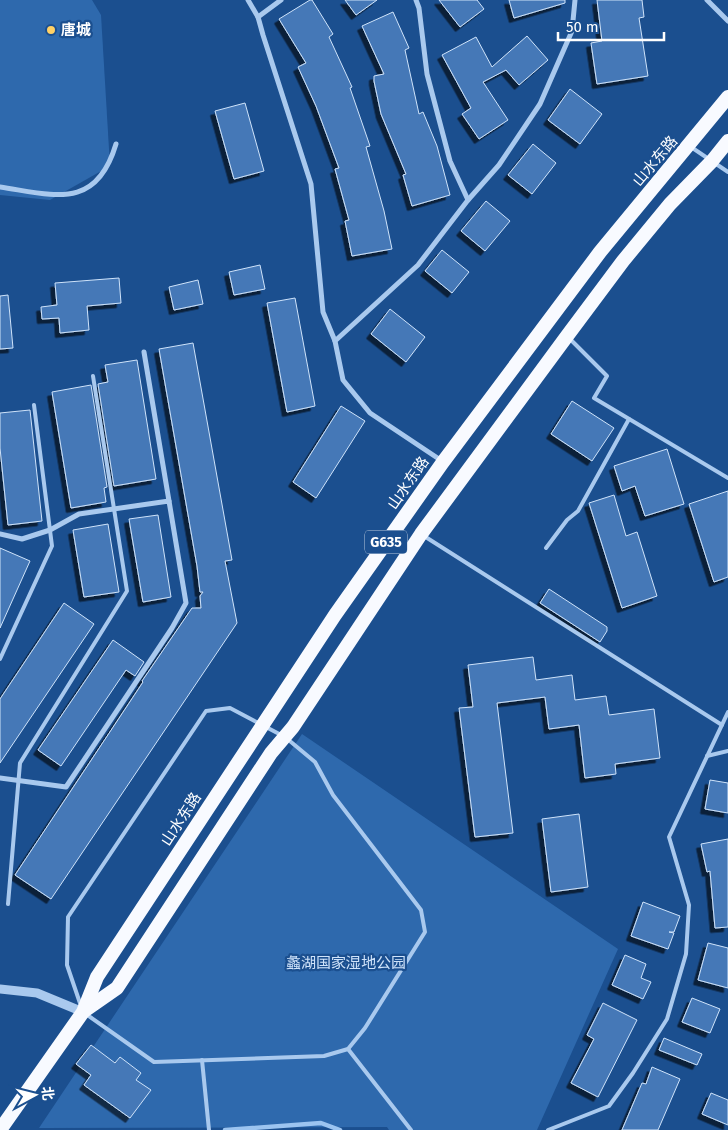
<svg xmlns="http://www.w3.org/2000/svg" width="728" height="1130" viewBox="0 0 728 1130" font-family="'Fira Sans','Noto Sans SC',sans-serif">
  <defs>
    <filter id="shadow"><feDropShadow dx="-4.5" dy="4.5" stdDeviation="0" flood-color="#0009"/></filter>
  </defs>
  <rect width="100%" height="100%" fill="#1b4f8f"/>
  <g fill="#2e69ad">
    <path d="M0,0H92L101,15L110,166L50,200L0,195Z"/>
    <path d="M302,734L618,949L537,1130H389L387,1127L39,1128Z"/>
  </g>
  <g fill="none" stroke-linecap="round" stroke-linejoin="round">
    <path stroke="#9cc4f0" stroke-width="4.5" d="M225,1130L321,1123L340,1130"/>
  </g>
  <g fill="#4478b7" stroke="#cfe3fa" filter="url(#shadow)">
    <path d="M310,0H312L333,34L329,37L352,87L350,88L370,146L366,147L384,211L392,249L352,256L345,221L349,220L335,169L339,168L316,106L298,67L306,63L279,19Z"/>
    <path d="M345,0H377L356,15Z"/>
    <path d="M439,0H477L484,9L460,27Z"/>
    <path d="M509,0H565V3L514,18Z"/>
    <path d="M597,0H642L644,17L639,18L648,76L597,84L591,43L602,41Z"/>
    <path d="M393,12L409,48L405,50L419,114L423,112L437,146L450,195L412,206L403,175L406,174L381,114L374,81V76L384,74L362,26Z"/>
    <path d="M527,36L548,60L519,85L506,70L483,82L508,120L479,139L462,114L471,108L442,55L476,37L492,67Z"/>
    <path d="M570,89L602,114L580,144L548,120Z"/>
    <path d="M245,103L264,171L234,179L215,111Z"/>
    <path d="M533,144L556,163L532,194L508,175Z"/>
    <path d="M486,201L510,221L485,251L461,231Z"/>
    <path d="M442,250L469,272L452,293L425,271Z"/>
    <path d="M260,265L265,289L234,295L229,272Z"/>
    <path d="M119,278L121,303L87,306L89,330L60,333L59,318L42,319L41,307L57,305L55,283Z"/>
    <path d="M198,280L203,304L174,310L169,287Z"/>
    <path d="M8,295L13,348L0,349V296Z"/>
    <path d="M295,298L315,406L287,412L267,303Z"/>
    <path d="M390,309L425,337L406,362L371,334Z"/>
    <path d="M193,343L232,560L225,561L237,623L51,899L15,875L143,682L142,681L192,608H201L200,596L203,592H200L197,566L159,349Z"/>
    <path d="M137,360L156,479L114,486L98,384L108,382L105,365Z"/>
    <path d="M91,385L107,487L104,488L106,502L71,508L52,392Z"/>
    <path d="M572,401L614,428L592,461L551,434Z"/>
    <path d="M341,406L365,421L316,498L293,482Z"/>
    <path d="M30,410L42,521L8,525L0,448V413Z"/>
    <path d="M667,449L684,504L645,516L635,486L622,491L614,466Z"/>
    <path d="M728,491V577L714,582L689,504Z"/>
    <path d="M614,495L626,536L637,532L657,596L622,608L589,503Z"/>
    <path d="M158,515L171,597L143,602L129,519Z"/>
    <path d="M108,524L119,592L84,597L73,530Z"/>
    <path d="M0,548L30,561L0,628Z"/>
    <path d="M549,589L607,627V631L600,642L540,603Z"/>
    <path d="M64,603L94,624L0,763V699Z"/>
    <path d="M113,640L144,662L135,676L126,670L61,766L38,750Z"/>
    <path d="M533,657L536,680L572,675L575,700L606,696L609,715L654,709L660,758L615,764L616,774L585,778L579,725L549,729L545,697L497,703L513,833L475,837L459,708L473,707L468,665Z"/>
    <path d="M710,780L728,783V813L705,809Z"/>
    <path d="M579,814L588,887L551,892L542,819Z"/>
    <path d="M728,839V927L715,928L710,871L707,872L701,844Z"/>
    <path d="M643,902L680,916L674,932H669L674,933L668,949L631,936Z"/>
    <path d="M708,943L728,948V988L698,980Z"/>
    <path d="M625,955L646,964L641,978L651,982L643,999L612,985Z"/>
    <path d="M692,998L720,1009L710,1033L682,1022Z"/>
    <path d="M603,1003L637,1020L598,1097L571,1083L594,1039L587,1035Z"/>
    <path d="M664,1038L702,1054L697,1065L659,1050Z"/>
    <path d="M91,1045L115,1063L120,1057L141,1073L136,1080L151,1090L130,1118L84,1085L91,1075L76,1064Z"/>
    <path d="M652,1067L680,1079L658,1130H622L642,1083L646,1084Z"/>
    <path d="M711,1093L728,1100V1125L702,1114Z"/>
  </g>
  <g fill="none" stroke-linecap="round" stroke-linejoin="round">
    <g stroke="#a9c9ee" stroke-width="4">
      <path d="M691,147L728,172"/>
      <path d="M569,338L607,376L594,398L728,478"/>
      <path d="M424,536L722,725"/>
      <path d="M546,548L567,520L578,511L629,419"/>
      <path d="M0,659L52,546L34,405"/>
      <path d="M230,708L285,737L315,762L333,795L421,910L425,932L365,1028L348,1049L324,1056L154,1062L83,1012L67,965L68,917L206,711Z"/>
      <path d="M707,756L728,751"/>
      <path d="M8,904L20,763L127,591L93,376"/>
      <path d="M348,1049L411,1130"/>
      <path d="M202,1060L209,1130"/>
      <path d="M548,1130L609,1106L633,1073L667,1019L686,954L689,905L669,837L728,712"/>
    </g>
    <g stroke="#a9c9ee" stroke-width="5">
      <path d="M248,0L258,17"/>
      <path d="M281,0L258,17L263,35L311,184L323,312L335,341"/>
      <path d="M416,0L419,8L427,74L450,161L468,200L418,265L335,341L343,380L370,413L442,461"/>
      <path d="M707,0L728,21"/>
      <path d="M0,187C54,195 96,211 116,144"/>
      <path d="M468,200L499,165L540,104L572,31L575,0"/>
      <path d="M144,352L169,501"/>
      <path d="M0,534L22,539L50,530L79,514L169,501L186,603L172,628L66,787L0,778"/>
    </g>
    <path stroke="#a9c9ee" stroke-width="9" d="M0,989L37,993L83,1012"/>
    <g stroke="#f8faff" stroke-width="14">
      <path d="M84,1011L117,988L271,753L293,727L421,534L567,336L623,261L670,204L712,161L728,141"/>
      <path d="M0,1130L83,1012L97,977L335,615L443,462L600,252L728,97"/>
    </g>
  </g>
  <circle fill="#ffd166" stroke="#1b4f8f" stroke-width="2" cx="51" cy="30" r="5"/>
  <g text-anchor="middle" stroke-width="4.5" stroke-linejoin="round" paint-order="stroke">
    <rect fill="#1b4f8f" stroke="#bbcadd" stroke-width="1" x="365" y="530.5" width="42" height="23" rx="4"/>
    <g font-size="14" font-weight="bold" fill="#fff">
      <text x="386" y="547">G635</text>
    </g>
    <g font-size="15" font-weight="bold" fill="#fff" stroke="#1b4f8f" text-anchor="start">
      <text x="61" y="35">唐城</text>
    </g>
    <g font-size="15" fill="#fff" stroke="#1b4f8f">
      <text transform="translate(655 161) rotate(-50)" y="5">山水东路</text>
      <text transform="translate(408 483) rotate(-55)" y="5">山水东路</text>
      <text transform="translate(181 819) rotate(-57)" y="5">山水东路</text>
    </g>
    <g font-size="15" fill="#cfe3fa" stroke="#1b4f8f">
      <text x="346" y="968">蠡湖国家湿地公园</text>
    </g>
  </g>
  <g transform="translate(35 1095) rotate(83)" stroke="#1b4f8f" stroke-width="4" paint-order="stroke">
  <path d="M0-4L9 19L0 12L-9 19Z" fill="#ffffff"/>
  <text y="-8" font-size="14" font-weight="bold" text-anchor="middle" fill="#ffffff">北</text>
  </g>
  <path d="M558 32v8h106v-8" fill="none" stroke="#ffffff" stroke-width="2.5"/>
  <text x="566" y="32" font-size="15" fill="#ffffff" stroke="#1b4f8f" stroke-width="4" paint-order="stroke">50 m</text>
</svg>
